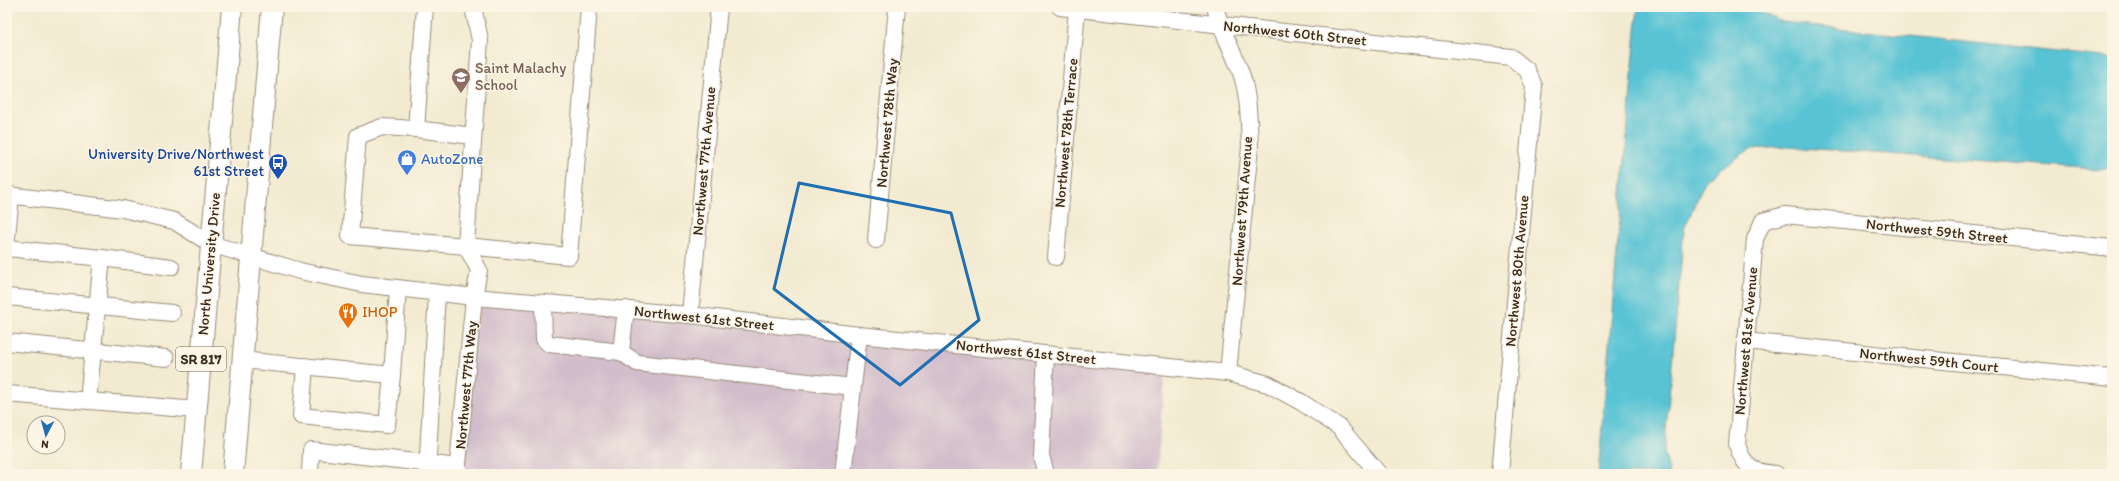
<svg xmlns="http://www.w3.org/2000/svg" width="2119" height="481" viewBox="0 0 2119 481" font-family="Itim,sans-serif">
  <rect width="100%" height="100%" fill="#fcf5e5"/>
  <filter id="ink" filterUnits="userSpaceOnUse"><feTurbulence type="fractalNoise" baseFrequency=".025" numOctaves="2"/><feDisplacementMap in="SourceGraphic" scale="8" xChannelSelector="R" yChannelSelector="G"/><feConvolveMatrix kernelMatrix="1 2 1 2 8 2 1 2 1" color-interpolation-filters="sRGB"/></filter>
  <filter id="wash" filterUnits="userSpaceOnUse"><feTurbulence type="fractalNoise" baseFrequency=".012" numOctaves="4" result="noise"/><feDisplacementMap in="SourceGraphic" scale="16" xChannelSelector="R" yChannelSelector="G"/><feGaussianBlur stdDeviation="0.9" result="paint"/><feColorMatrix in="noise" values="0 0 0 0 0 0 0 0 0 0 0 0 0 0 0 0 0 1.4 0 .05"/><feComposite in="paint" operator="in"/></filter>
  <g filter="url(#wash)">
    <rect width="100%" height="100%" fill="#f3ebd1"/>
    <path fill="#d1bdcb" d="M474,297L1165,366L1157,474H457Z"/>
    <path fill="#59c3d4" stroke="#4a7679" d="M1638,7H1748L1782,22L2112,58V170L1788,147L1750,149L1706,179L1684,229L1664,452L1670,474H1598Z"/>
  </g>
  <g filter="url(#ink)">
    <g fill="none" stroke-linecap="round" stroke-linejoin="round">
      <defs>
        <g id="minor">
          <path d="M425,7L416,129L473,136"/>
          <path d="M473,7L480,40L466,246L569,256L589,7"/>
          <path d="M1060,7L1511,57L1527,70L1534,86L1500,474"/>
          <path d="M1215,7C1221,31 1234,52 1242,76C1249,98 1249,124 1250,147L1228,373"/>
          <path d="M416,129L382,127L358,136L350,236L466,246L479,270L474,297L457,474"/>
          <path d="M7,195L123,209L174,221L211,244L300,271L362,284L474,297L690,315L859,335L1228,373L1268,384L1301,402L1339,427L1379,474"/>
          <path d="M7,237L11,195"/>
          <path d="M876,240L897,7"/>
          <path d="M7,248L102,258L88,401"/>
          <path d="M1056,257L1077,9"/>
          <path d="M102,258L171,267"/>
          <path d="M7,297L172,313"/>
          <path d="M543,303L544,339L549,344L621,352L637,363L853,387"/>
          <path d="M690,315L719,7"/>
          <path d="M1745,341L2112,378"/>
          <path d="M7,342L166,358"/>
          <path d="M621,352L626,309"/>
          <path d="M242,360L392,375L398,288"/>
          <path d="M305,366L301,416L387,425L392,375"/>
          <path d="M7,394L197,410"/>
          <path d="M310,474L311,450L458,467"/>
          <path d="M427,474L437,293"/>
          <path d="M843,474L859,335"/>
          <path d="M1046,474L1041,456L1046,354"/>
          <path d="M1776,474C1751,472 1745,468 1737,445L1755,239L1763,221L1785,215L2112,248"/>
        </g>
        <g id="major">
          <path d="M191,474L232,7"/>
          <path d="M233,474L272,7"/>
        </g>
      </defs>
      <use href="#minor" stroke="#978a78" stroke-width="18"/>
      <use href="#major" stroke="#978a78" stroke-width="22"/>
      <use href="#minor" stroke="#fff" stroke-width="16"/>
      <use href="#major" stroke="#fff" stroke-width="20"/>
    </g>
  </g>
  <path fill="none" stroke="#1f6fb2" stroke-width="3" stroke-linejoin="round" d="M799,183L951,213L979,320L900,385L774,289Z"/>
  <defs>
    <symbol id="school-pin" viewBox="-11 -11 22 30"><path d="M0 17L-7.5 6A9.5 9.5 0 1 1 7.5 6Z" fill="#8d6e63" stroke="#fcf5e5"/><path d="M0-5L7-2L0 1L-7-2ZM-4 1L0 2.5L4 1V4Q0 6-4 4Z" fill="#fff"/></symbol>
    <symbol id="shop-pin" viewBox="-11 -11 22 30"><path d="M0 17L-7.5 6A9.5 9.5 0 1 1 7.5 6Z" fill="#3f7fe0" stroke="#fcf5e5"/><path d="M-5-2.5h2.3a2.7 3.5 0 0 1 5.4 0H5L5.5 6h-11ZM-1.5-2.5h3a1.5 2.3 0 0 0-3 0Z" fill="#fff"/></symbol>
    <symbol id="bus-pin" viewBox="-11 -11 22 30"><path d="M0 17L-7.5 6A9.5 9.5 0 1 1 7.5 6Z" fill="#1a4fb4" stroke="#fcf5e5"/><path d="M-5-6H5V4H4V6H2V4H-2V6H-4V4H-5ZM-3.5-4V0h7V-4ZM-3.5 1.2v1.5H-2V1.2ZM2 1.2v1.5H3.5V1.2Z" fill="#fff"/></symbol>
    <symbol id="restaurant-pin" viewBox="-11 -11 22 30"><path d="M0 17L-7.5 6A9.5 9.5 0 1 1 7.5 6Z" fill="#e8710a" stroke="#fcf5e5"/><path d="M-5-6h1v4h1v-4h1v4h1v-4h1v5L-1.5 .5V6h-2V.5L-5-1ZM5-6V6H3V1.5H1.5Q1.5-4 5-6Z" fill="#fff"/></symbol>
  </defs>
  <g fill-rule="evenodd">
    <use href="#school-pin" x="450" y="66" width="22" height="30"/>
    <use href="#shop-pin" x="396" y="148" width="22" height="30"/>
    <use href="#bus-pin" x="267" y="152" width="22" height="30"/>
    <use href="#restaurant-pin" x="337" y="301" width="22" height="30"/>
  </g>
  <g text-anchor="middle" stroke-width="3" stroke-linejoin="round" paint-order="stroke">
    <rect fill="#fcf5e5" stroke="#75675a" stroke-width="1" x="176" y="347" width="50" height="24" rx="3"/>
    <g font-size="14" font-weight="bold" fill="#3b2a1e">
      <text x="201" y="364">SR 817</text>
    </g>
    <g font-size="15" fill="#3b2a1e" stroke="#fcf5e5">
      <text transform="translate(1295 33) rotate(6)" y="5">Northwest 60th Street</text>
      <text transform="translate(887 123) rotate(-85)" y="5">Northwest 78th Way</text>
      <text transform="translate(1066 133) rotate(-85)" y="5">Northwest 78th Terrace</text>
      <text transform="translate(704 161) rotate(-85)" y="5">Northwest 77th Avenue</text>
      <text transform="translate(1242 211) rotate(-86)" y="5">Northwest 79th Avenue</text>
      <text transform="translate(1937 231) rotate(6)" y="5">Northwest 59th Street</text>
      <text transform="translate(209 264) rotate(-85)" y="5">North University Drive</text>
      <text transform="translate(1517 271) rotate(-85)" y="5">Northwest 80th Avenue</text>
      <text transform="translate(704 318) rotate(6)" y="5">Northwest 61st Street</text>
      <text transform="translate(1746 341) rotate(-85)" y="5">Northwest 81st Avenue</text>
      <text transform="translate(1026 352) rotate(6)" y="5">Northwest 61st Street</text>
      <text transform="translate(1929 360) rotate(6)" y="5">Northwest 59th Court</text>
      <text transform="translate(466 385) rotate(-85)" y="5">Northwest 77th Way</text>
    </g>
    <g font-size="15" fill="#785e54" stroke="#fcf5e5" text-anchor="start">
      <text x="475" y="73">Saint Malachy<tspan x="475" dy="17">School</tspan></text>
    </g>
    <g font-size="15" fill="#164399" stroke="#fcf5e5" text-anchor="end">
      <text x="264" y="159">University Drive/Northwest<tspan x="264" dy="17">61st Street</tspan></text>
    </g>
    <g font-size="15" fill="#366cbe" stroke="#fcf5e5" text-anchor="start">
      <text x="421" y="164">AutoZone</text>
    </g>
    <g font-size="15" fill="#c56008" stroke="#fcf5e5" text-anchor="start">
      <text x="362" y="317">IHOP</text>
    </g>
  </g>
  <rect width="2119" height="481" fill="none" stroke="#fcf5e5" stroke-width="24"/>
  <g transform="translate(46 435) rotate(186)"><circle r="19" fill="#fcf5e5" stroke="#afa495"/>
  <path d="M0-3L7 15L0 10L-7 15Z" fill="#1f6fb2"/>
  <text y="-6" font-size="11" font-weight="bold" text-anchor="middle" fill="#3b2a1e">N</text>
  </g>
</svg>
